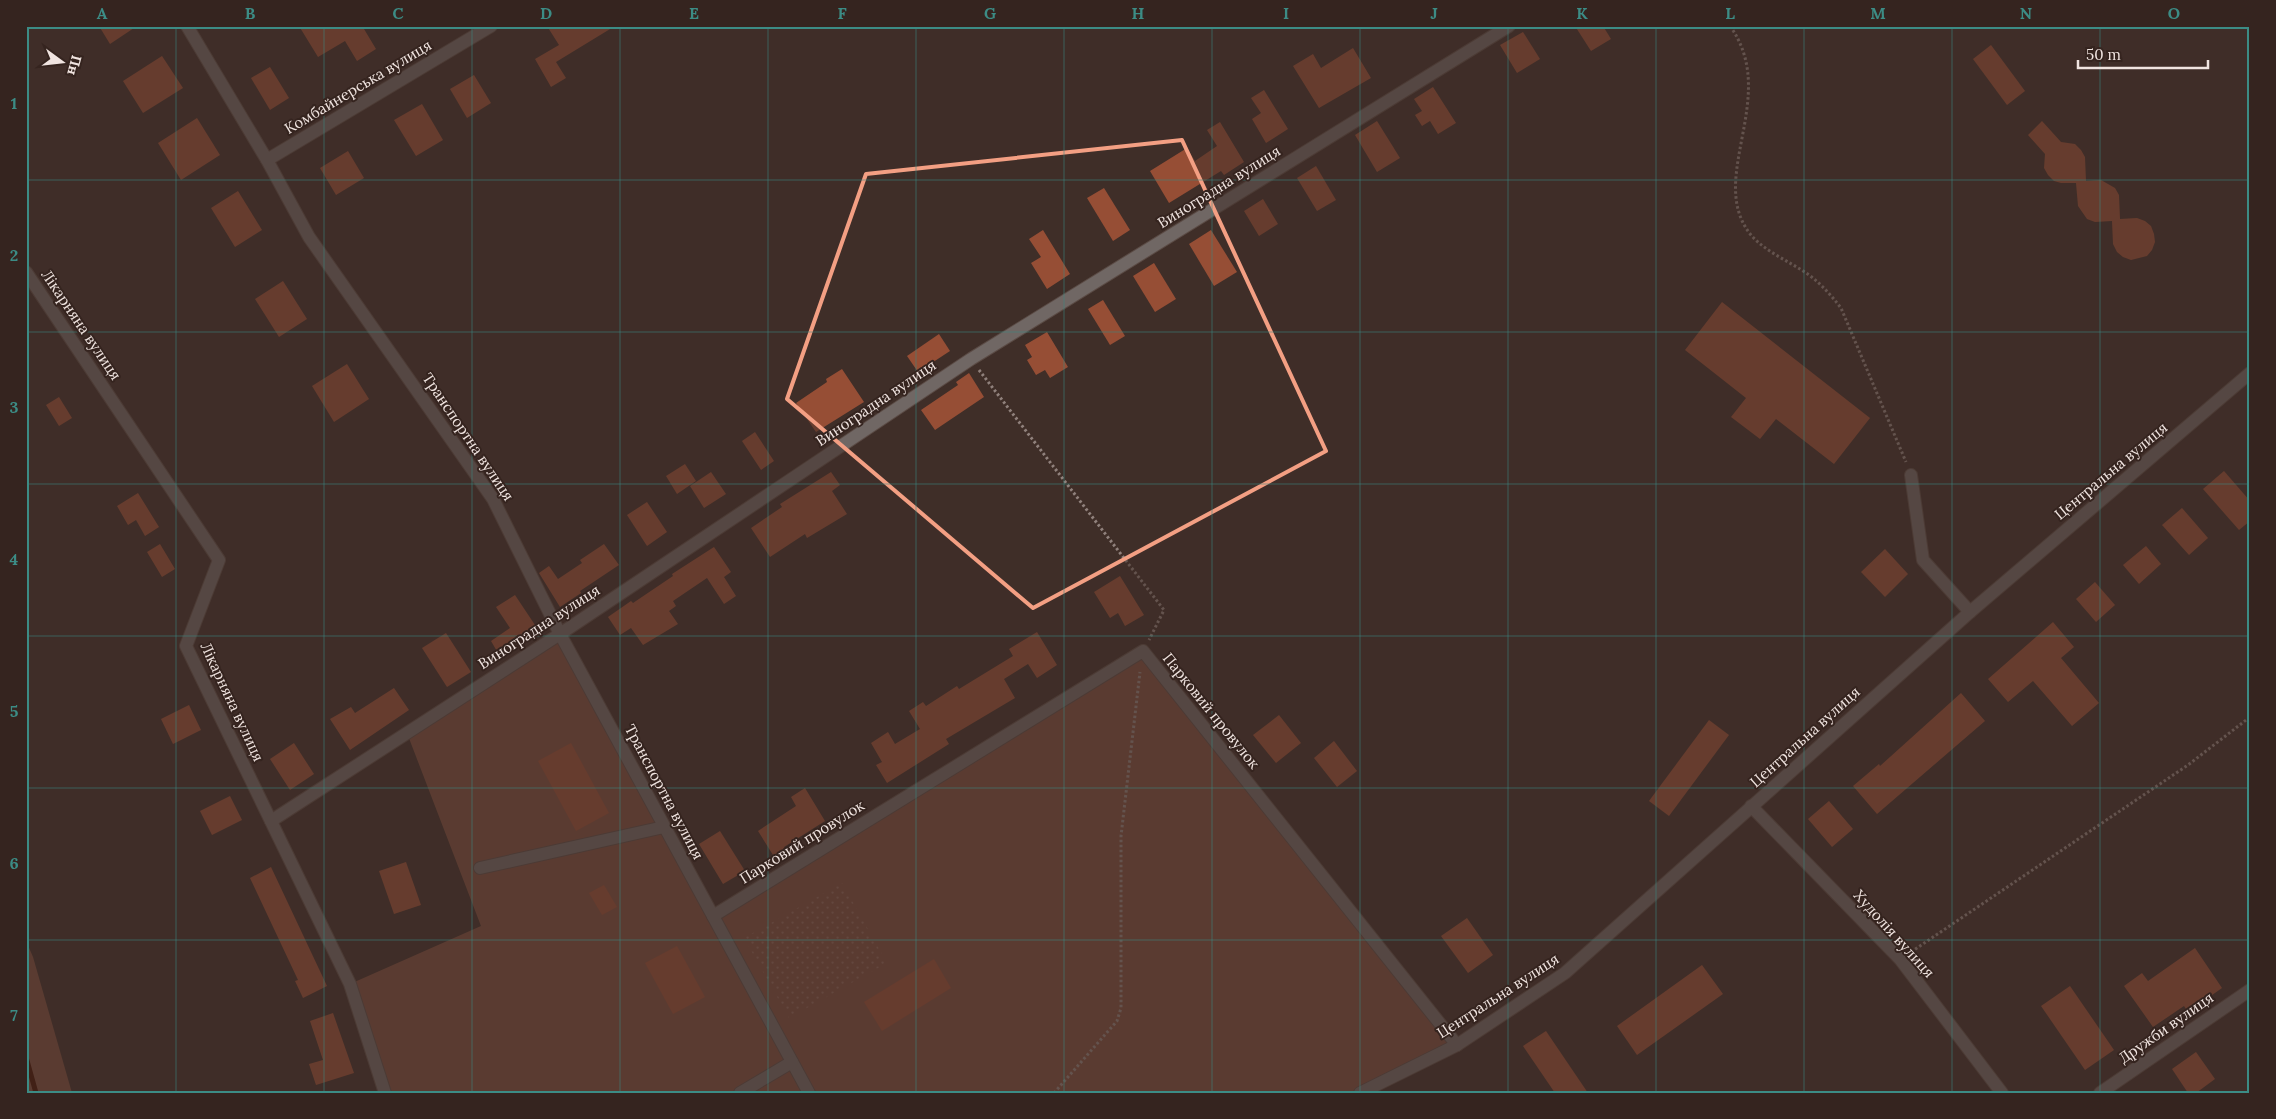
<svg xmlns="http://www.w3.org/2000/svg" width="2276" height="1119" viewBox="0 0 2276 1119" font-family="Lora,serif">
  <defs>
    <pattern id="park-dots" width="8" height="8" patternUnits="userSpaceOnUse" patternTransform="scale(1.25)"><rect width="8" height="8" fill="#7b4d3d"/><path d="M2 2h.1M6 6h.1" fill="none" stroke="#8e6659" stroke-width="1.8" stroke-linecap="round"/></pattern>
  </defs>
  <rect width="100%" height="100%" fill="#3f2e28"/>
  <g fill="#7b4d3d">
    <path d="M560,634L713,916L1143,651L1457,1045L1360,1093H385L350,984L481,926L407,733Z"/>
    <path d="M26,941L33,957L72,1093H26Z"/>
  </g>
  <path fill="url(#park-dots)" d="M842,883L887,963L789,1018L744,938Z"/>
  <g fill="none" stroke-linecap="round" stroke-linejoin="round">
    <path stroke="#431000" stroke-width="5" d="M26,1057L36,1093"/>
  </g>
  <g fill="#964e35">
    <path d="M99,26H137L110,44Z"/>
    <path d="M299,26H369L364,29L376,49L357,61L345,41L318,57Z"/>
    <path d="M547,26H615L556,62L566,78L551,87L535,59L559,45Z"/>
    <path d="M1575,26H1603L1611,39L1591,51Z"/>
    <path d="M1523,32L1540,59L1517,73L1500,45Z"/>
    <path d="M1991,45L2025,91L2007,105L1973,59Z"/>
    <path d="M1353,48L1371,78L1319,108L1293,66L1313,54L1321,68Z"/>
    <path d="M162,56L183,88L143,113L123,81Z"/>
    <path d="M270,67L289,98L270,110L251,78Z"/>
    <path d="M474,75L491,103L467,118L450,89Z"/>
    <path d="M1433,87L1456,123L1438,134L1430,121L1422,126L1415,115L1422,111L1414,99Z"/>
    <path d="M1264,90L1288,129L1266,143L1252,119L1261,113L1251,98Z"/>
    <path d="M422,104L443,140L416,156L394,120Z"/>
    <path d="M197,118L220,155L181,180L158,143Z"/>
    <path d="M1377,121L1400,158L1377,172L1355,135Z"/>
    <path d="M2042,121L2061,142L2075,144L2081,150L2085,157L2086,181L2101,180L2115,188L2119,195L2120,219L2137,218L2145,221L2151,226L2154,234L2155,242L2152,250L2147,256L2131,260L2123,257L2117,252L2113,244L2112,221L2095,222L2087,219L2078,206L2076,183H2061L2054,181L2048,175L2044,168L2045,154L2028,135Z"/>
    <path d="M1220,122L1244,162L1224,175L1221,171L1169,203L1150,171L1187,148L1195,161L1217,146L1207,130Z"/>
    <path d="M348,151L364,178L336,195L320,168Z"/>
    <path d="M1316,166L1336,200L1317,211L1297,178Z"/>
    <path d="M1104,188L1130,230L1113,241L1087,198Z"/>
    <path d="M238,191L262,230L235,247L211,208Z"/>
    <path d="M1263,199L1278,224L1259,236L1244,211Z"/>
    <path d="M1043,230L1070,274L1047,289L1031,263L1041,257L1029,239Z"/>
    <path d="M1211,230L1237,272L1214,286L1189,244Z"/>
    <path d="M1154,263L1176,299L1155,312L1133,276Z"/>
    <path d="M283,281L307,319L279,337L255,299Z"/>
    <path d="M1103,300L1125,336L1110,345L1088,309Z"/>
    <path d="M1722,302L1870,418L1834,464L1776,419L1760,439L1731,417L1746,398L1685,350Z"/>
    <path d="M1047,332L1068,367L1050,378L1045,370L1036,375L1027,360L1032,357L1025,345Z"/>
    <path d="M939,334L950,351L918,372L907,356Z"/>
    <path d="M347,364L369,399L334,422L312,386Z"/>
    <path d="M842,369L864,402L816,432L796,403L827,382L826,379Z"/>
    <path d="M969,373L984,397L935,430L921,410L958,385L956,382Z"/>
    <path d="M59,397L72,418L59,426L46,405Z"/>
    <path d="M755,432L774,461L761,470L742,441Z"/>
    <path d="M685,464L696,481L677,494L666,476Z"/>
    <path d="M2224,471L2250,501V521L2239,530L2203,489Z"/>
    <path d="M711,472L726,494L704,508L690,486Z"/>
    <path d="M831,472L840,485L832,491L847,514L807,538L805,534L770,557L751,528L782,507L780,504Z"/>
    <path d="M138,493L159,527L145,536L136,520L128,525L117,506Z"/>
    <path d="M647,502L667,532L647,546L627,515Z"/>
    <path d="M2182,508L2208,538L2189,555L2162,525Z"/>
    <path d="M160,544L175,569L162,577L147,552Z"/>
    <path d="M604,544L619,565L580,591L581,593L560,607L539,573L549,566L558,579L582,563L580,560Z"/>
    <path d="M2146,546L2161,564L2139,584L2123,565Z"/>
    <path d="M714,547L731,572L724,577L736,596L724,604L707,578L673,601L676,606L669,611L678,624L643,645L631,628L620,635L608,617L631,601L633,603L673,576L672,574Z"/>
    <path d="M1885,549L1908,574L1885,597L1861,572Z"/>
    <path d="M1120,576L1144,615L1125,626L1118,613L1110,618L1094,592Z"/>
    <path d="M2095,582L2115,605L2096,622L2076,599Z"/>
    <path d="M515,595L537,628L498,653L491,641L510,628L496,607Z"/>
    <path d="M2053,622L2074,647L2061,658L2099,703L2072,726L2033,681L2008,702L1988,679Z"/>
    <path d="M1037,632L1057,665L1037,678L1028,664L1004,679L1015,698L946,739L949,744L887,783L876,765L882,762L871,743L888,732L895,744L920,729L909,711L923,702L926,706L957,686L959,689L1013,656L1009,649Z"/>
    <path d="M446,633L471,672L447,687L422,648Z"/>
    <path d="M394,688L409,710L350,750L330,719L351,707L355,713Z"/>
    <path d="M1961,693L1985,721L1877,814L1853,786L1879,764L1880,766Z"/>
    <path d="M189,705L201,730L173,744L161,719Z"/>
    <path d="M1279,715L1301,743L1276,763L1253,735Z"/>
    <path d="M1709,720L1729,735L1669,816L1649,801Z"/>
    <path d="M1334,741L1357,771L1337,787L1314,758Z"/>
    <path d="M294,743L314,774L290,790L270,759Z"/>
    <path d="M571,743L609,813L576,831L538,761Z"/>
    <path d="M805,788L825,821L784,847L790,856L778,863L758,831L796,806L791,797Z"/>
    <path d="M230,796L242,820L212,835L200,811Z"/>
    <path d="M1829,801L1853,829L1832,847L1808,819Z"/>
    <path d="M720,831L745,871L723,884L699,844Z"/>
    <path d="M406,862L421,905L394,914L379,871Z"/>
    <path d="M271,867L327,986L303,998L295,981L298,980L250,878Z"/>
    <path d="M604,885L617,907L602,915L589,893Z"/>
    <path d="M1467,918L1493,955L1468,973L1441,936Z"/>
    <path d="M677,946L705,997L673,1014L645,963Z"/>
    <path d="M2195,948L2222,988L2188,1012L2184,1006L2153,1027L2124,986L2142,973L2148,981Z"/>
    <path d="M934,959L951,988L882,1031L864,1002Z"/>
    <path d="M1702,965L1723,994L1637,1055L1617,1026Z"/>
    <path d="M2070,986L2114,1050L2085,1070L2041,1006Z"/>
    <path d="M333,1013L354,1073L316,1085L309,1064L323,1060L310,1021Z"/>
    <path d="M1546,1031L1588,1093H1555L1523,1046Z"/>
    <path d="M2196,1052L2215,1079L2196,1093H2188L2172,1069Z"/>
  </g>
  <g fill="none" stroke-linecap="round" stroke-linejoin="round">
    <defs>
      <g id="minor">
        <path d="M187,26L267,160L309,237L493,499L560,634L809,1093"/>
        <path d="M267,160L491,26"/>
        <path d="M26,272L219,560L186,646L350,984L385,1093"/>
        <path d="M1911,475L1923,560L1970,612"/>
        <path d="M1751,806L1900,959L2002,1093"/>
        <path d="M271,821L560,634L971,359L1509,26"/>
        <path d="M480,868L664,827"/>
        <path d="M713,916L1143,651L1457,1045"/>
        <path d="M740,1093L792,1062"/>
        <path d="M1360,1093L1457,1045L1565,973L1970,612L2250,373"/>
        <path d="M2100,1093L2250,990"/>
      </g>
    </defs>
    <use href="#minor" stroke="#5b4b45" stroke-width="14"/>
    <g stroke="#90817c" stroke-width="3" stroke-dasharray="2.5 2.5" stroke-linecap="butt">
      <path d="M1730,26C1779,94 1711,172 1746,228C1759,250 1790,261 1809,275C1822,285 1831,295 1841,308L1906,462"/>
      <path d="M979,370L1164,610L1149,640"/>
      <path d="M1911,952L2188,765L2250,717"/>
      <path d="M1054,1093L1117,1021L1121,1008V836L1140,672"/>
    </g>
    <use href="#minor" stroke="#706764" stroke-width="12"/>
  </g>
  <path d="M0 0H2276V1119H0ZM1182,140L1326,451L1033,608L787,399L866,174Z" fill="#3f2e28" fill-opacity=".55" fill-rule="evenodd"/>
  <path fill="none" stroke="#f39f83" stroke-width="4" stroke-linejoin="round" d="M1182,140L1326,451L1033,608L787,399L866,174Z"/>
  <path fill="none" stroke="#3c8c85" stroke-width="1" stroke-opacity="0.55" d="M176,26V1093M324,26V1093M472,26V1093M620,26V1093M768,26V1093M916,26V1093M1064,26V1093M1212,26V1093M1360,26V1093M1508,26V1093M1656,26V1093M1804,26V1093M1952,26V1093M2100,26V1093M26,180H2250M26,332H2250M26,484H2250M26,636H2250M26,788H2250M26,940H2250"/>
  <g text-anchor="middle" stroke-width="4" stroke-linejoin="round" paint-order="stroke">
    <g font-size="15" fill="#f0e4e0" stroke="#35241f">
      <text transform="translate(358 87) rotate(-31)" y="5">Комбайнерська вулиця</text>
      <text transform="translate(1219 187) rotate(-32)" y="5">Виноградна вулиця</text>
      <text transform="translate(81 325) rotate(56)" y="5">Лікарняна вулиця</text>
      <text transform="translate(876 403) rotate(-34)" y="5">Виноградна вулиця</text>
      <text transform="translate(468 437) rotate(56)" y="5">Транспортна вулиця</text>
      <text transform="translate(2111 471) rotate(-40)" y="5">Центральна вулиця</text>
      <text transform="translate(539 627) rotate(-33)" y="5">Виноградна вулиця</text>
      <text transform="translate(232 702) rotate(65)" y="5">Лікарняна вулиця</text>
      <text transform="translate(1211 711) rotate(51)" y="5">Парковий провулок</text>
      <text transform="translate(1805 737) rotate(-42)" y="5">Центральна вулиця</text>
      <text transform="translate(664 792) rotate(62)" y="5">Транспортна вулиця</text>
      <text transform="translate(802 842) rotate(-32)" y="5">Парковий провулок</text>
      <text transform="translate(1894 934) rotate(48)" y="5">Худолія вулиця</text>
      <text transform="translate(1498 996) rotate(-33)" y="5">Центральна вулиця</text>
      <text transform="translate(2166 1028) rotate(-35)" y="5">Дружби вулиця</text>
    </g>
  </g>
  <rect width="2276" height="1119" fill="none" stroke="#35241f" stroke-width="55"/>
  <g transform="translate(62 62) rotate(105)" stroke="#35241f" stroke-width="4" paint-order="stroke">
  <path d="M0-4L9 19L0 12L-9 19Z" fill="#f0e4e0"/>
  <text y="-8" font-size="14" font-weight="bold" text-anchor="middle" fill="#f0e4e0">Пн</text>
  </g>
  <path d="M2078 60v8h130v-8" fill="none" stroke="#f0e4e0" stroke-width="2.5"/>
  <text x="2086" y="60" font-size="15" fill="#f0e4e0" stroke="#35241f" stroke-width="4" paint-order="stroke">50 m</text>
  <rect x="28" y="28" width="2220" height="1064" fill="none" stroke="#3c8c85" stroke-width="2"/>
  <g font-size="16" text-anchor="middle" font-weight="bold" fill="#3c8c85">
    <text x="102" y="19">A</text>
    <text x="250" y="19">B</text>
    <text x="398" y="19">C</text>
    <text x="546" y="19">D</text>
    <text x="694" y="19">E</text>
    <text x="842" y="19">F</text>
    <text x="990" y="19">G</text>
    <text x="1138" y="19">H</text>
    <text x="1286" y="19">I</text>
    <text x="1434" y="19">J</text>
    <text x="1582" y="19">K</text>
    <text x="1730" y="19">L</text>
    <text x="1878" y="19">M</text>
    <text x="2026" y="19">N</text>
    <text x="2174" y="19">O</text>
    <text x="14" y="109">1</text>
    <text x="14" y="261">2</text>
    <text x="14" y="413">3</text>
    <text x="14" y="565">4</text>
    <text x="14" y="717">5</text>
    <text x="14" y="869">6</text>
    <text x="14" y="1021">7</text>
  </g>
</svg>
